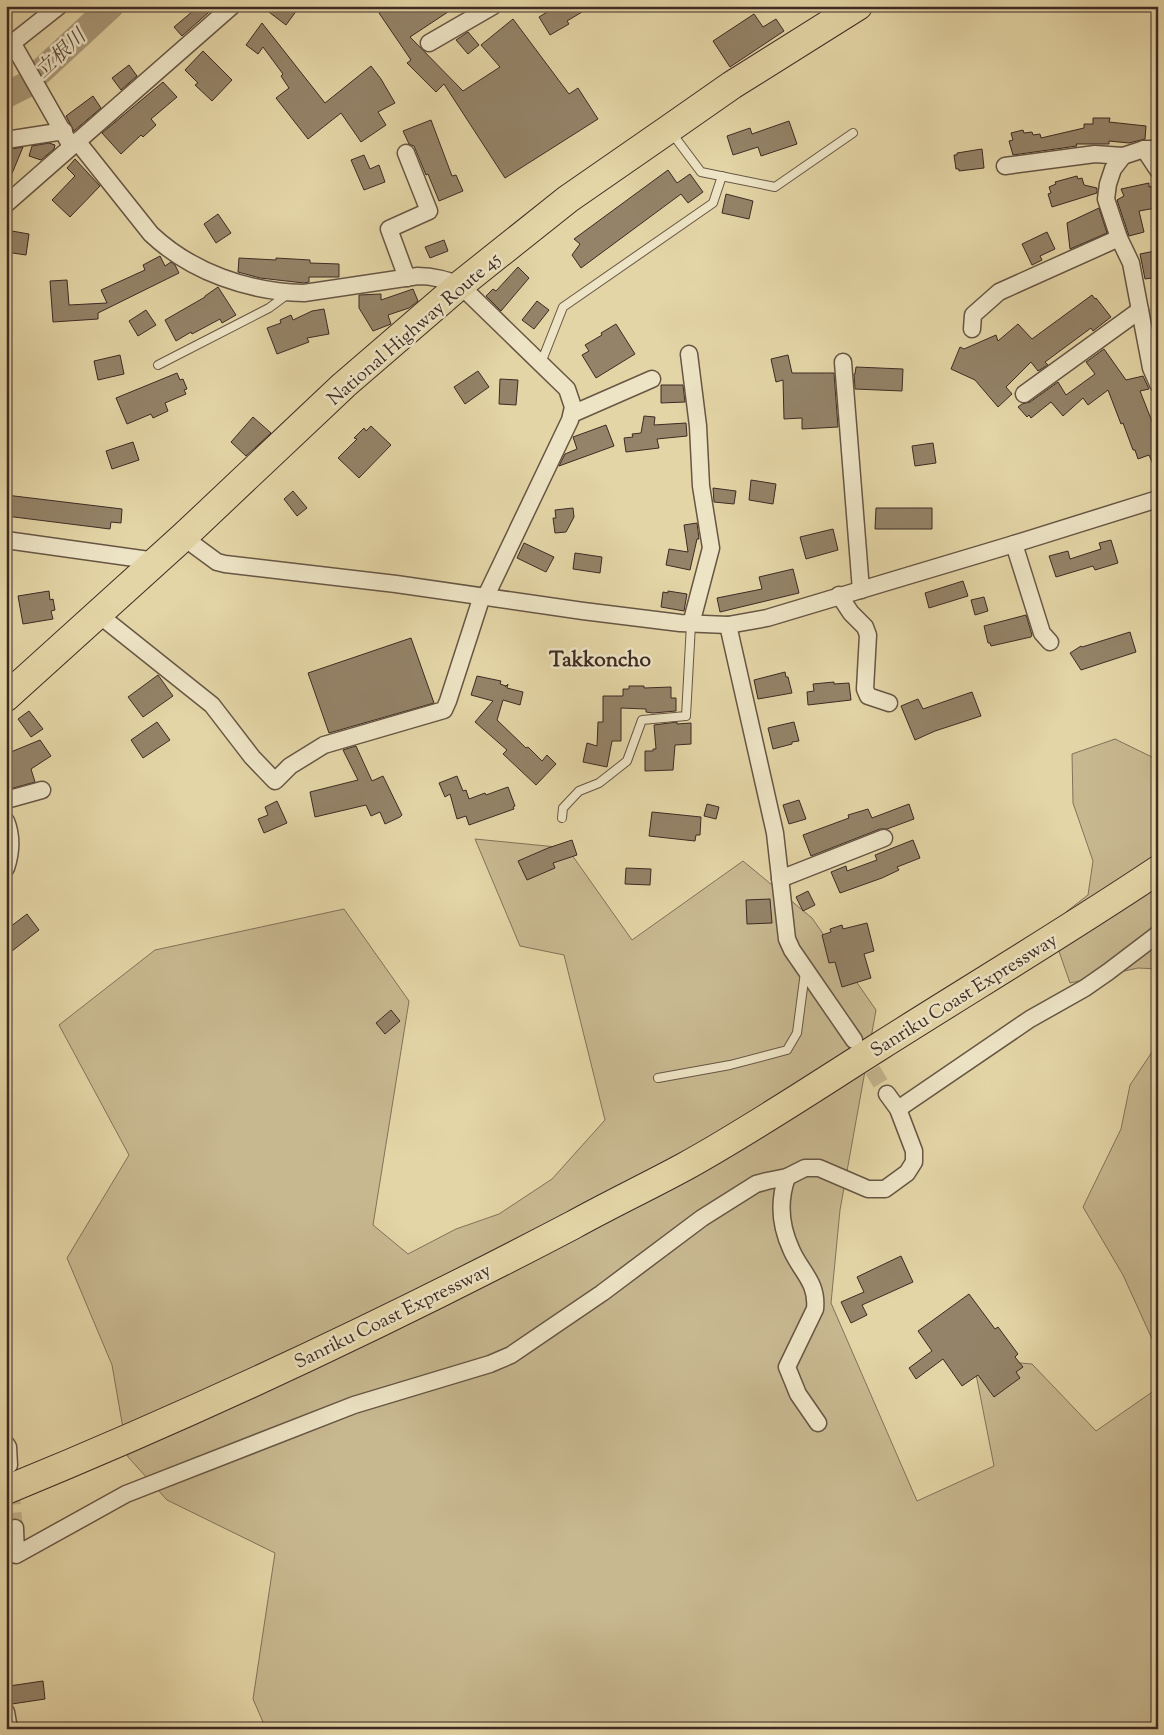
<svg xmlns="http://www.w3.org/2000/svg" width="1164" height="1735" viewBox="0 0 1164 1735" font-family="'Sorts Mill Goudy','Noto Serif JP',serif">
  <rect width="100%" height="100%" fill="#e4d5a6"/>
  <filter id="stains"><feTurbulence type="fractalNoise" baseFrequency=".004" numOctaves="4"/><feColorMatrix values="0 0 0 0 .2 0 0 0 0 .09 0 0 0 0 .02 0 0 0 .5 -.17"/></filter>
  <radialGradient id="worn" r=".72"><stop offset=".6" stop-color="#630" stop-opacity="0"/><stop offset="1" stop-color="#630" stop-opacity=".3"/></radialGradient>
  <g fill="#c8b890" stroke="#82725a">
    <path d="M1115,739L1158,760V969L1138,968L1070,983L1055,940L1066,912L1088,895L1093,861L1073,803L1072,754Z"/>
    <path d="M475,839L567,848L632,940L743,861L812,918L876,1010L840,1210L831,1303L917,1501L994,1466L973,1359L1032,1364L1096,1431L1158,1388V1729H266L253,1699L275,1553L167,1500L128,1457L112,1365L67,1258L129,1155L59,1025L155,950L344,909L409,1001L373,1225L408,1254L456,1229L499,1214L552,1179L605,1120L564,955L520,946Z"/>
    <path d="M1158,1043V1352L1123,1275L1083,1207L1121,1129L1130,1085Z"/>
  </g>
  <g fill="none" stroke-linecap="round" stroke-linejoin="round">
    <path stroke="#ab9b7a" stroke-width="26" d="M6,95L26,85L111,6"/>
  </g>
  <g fill="#948368" stroke="#3d2b24">
    <path d="M199,6H204L209,12L182,36L174,27Z"/>
    <path d="M261,6H300L286,25Z"/>
    <path d="M389,6H457L410,37L463,91L500,67L481,45L513,19L569,94L578,88L598,119L505,178L444,84L436,92L407,63L411,60L379,13Z"/>
    <path d="M557,6H592L567,21L569,24L550,35L539,17Z"/>
    <path d="M754,14L763,27L776,19L784,31L730,67L713,41Z"/>
    <path d="M262,23L325,103L371,66L381,79L395,103L378,112L386,125L361,142L341,113L308,139L276,98L289,88L281,76L283,74L263,47L258,54L246,45Z"/>
    <path d="M468,32L479,45L468,54L456,40Z"/>
    <path d="M203,51L232,80L212,101L195,85L198,83L185,70Z"/>
    <path d="M129,65L137,76L121,90L112,78Z"/>
    <path d="M163,82L177,97L151,119L156,125L143,137L141,135L121,154L102,133Z"/>
    <path d="M93,96L101,108L74,131L66,116Z"/>
    <path d="M1093,118H1110L1109,122L1146,126L1145,139L1129,143L1109,141V144H1076L1077,146L1013,155L1009,141L1013,140L1011,133L1023,130L1024,133L1032,132L1033,135L1040,134L1041,138L1084,128V124H1093Z"/>
    <path d="M431,120L452,176L456,175L463,191L439,201L428,174L426,175L414,146L409,144L403,131Z"/>
    <path d="M789,121L797,144L761,156L758,147L733,155L727,136L750,128L752,134Z"/>
    <path d="M49,143L55,145L54,149L41,160L29,156L32,146Z"/>
    <path d="M23,147L6,188V159L12,149Z"/>
    <path d="M982,149L984,168L959,171V169H956L954,155H957V153Z"/>
    <path d="M364,155L370,169L379,165L385,182L364,190L351,160Z"/>
    <path d="M75,159L100,186L70,217L52,200L75,176L67,168Z"/>
    <path d="M668,170L677,183L690,174L703,192L688,203L681,194L581,268L572,255L580,244L574,239Z"/>
    <path d="M1077,176L1078,179L1082,178L1084,185L1097,188V193L1052,207L1048,194L1051,193L1049,187L1056,184L1055,182Z"/>
    <path d="M1149,183V187L1154,186L1158,203L1155,204L1156,208L1139,211L1144,232L1129,236L1117,200L1124,196L1121,189Z"/>
    <path d="M726,194L753,201L749,219L722,213Z"/>
    <path d="M1099,208L1107,233L1070,249L1067,223Z"/>
    <path d="M218,214L231,233L216,243L204,224Z"/>
    <path d="M6,230L29,234L26,255L6,252Z"/>
    <path d="M1047,232L1055,249L1040,256L1042,260L1032,265L1022,244Z"/>
    <path d="M444,240L448,251L430,258L425,247Z"/>
    <path d="M1155,251V253H1158V277L1145,279L1140,254Z"/>
    <path d="M160,256L165,266L171,262L175,265L179,273L98,313V319L53,322L50,281L67,280L69,305L107,303L101,290L145,270L143,265Z"/>
    <path d="M239,258L276,260V258L310,260V263L339,264V277H309V282L304,283L260,278L238,272Z"/>
    <path d="M518,267L529,278L501,311L486,296L493,289L496,291Z"/>
    <path d="M218,287L236,315L222,323L220,319L192,334L191,332L176,341L165,320L205,297V296Z"/>
    <path d="M413,289L418,301L409,308L388,315L391,324L373,331L359,308V295L381,294V300Z"/>
    <path d="M1092,295L1095,299L1096,298L1111,317L1093,331L1091,328L1045,362L1048,365L1038,371L1031,362L1006,387L1012,394L998,407L975,380L951,369L960,347L964,349L996,335L998,341L1018,324L1032,339Z"/>
    <path d="M537,301L549,310L534,329L522,320Z"/>
    <path d="M324,309L329,334L307,338L309,342L277,354L267,328L281,323L280,320L291,315L293,320L312,311Z"/>
    <path d="M146,310L156,325L138,336L129,321Z"/>
    <path d="M616,324L635,354L596,378L582,355L589,351L585,345L602,335L601,333Z"/>
    <path d="M1104,349L1126,380L1143,376L1149,389L1140,391L1155,429L1158,428V476L1149,455L1138,459L1135,450H1133L1123,423L1121,424L1108,390L1088,405L1083,398L1063,416L1051,402L1031,418L1029,415L1027,417L1018,407L1022,404L1030,402L1058,382L1066,395L1095,374L1086,362Z"/>
    <path d="M120,355L124,374L98,380L94,361Z"/>
    <path d="M788,355L792,373H834L838,427L802,429V418L784,419L783,380L776,382L771,359Z"/>
    <path d="M856,367L903,369L902,391L855,389L854,374H855Z"/>
    <path d="M478,371L489,387L465,404L454,387Z"/>
    <path d="M177,373L180,380L183,379L187,389L184,390L186,394L165,403L168,411L153,418L151,414L127,424L116,398Z"/>
    <path d="M500,379L518,380L516,405L499,404Z"/>
    <path d="M661,385H683L685,402L661,403Z"/>
    <path d="M644,416L655,417L654,425L686,423L687,436L657,439L659,448L626,452L624,438L633,437L632,434L641,433Z"/>
    <path d="M253,417L271,433L246,456L231,442Z"/>
    <path d="M606,425L614,446L559,466L565,454L577,449L573,437Z"/>
    <path d="M371,426L391,445L359,478L338,458L357,439L354,438L364,428L366,431Z"/>
    <path d="M133,442L139,460L112,469L106,451Z"/>
    <path d="M933,443L936,463L915,466L912,446Z"/>
    <path d="M751,480L776,484L773,504L749,500Z"/>
    <path d="M713,488L736,491L734,504L714,502Z"/>
    <path d="M293,491L307,508L297,516L284,499Z"/>
    <path d="M6,495L122,509L121,523L111,522L110,529L6,516Z"/>
    <path d="M573,508L574,517L566,532L555,533L553,518H556L555,510Z"/>
    <path d="M876,508H932V529H875Z"/>
    <path d="M697,523L699,539H697L690,570L666,565L669,549L688,552L684,525Z"/>
    <path d="M833,529L838,550L806,559L800,537Z"/>
    <path d="M1111,540L1118,563L1095,570L1093,566L1056,577L1049,556L1068,551L1070,559L1101,549L1099,543Z"/>
    <path d="M524,543L554,557L546,572L517,558Z"/>
    <path d="M575,553L602,557L600,573L573,569Z"/>
    <path d="M793,569L799,593L720,612L717,598L762,589L759,577Z"/>
    <path d="M963,581L968,596L929,608L925,593Z"/>
    <path d="M49,591L50,600L53,599L55,610L51,611L53,619L23,624L18,596Z"/>
    <path d="M668,591L687,594L684,611L661,607L663,592L668,593Z"/>
    <path d="M984,597L988,611L975,615L971,600Z"/>
    <path d="M1026,615L1032,635L1031,637L991,646L990,643H988L984,626Z"/>
    <path d="M1130,632L1136,652L1081,670L1070,653L1081,646L1082,647Z"/>
    <path d="M411,638L434,703L329,733L308,673Z"/>
    <path d="M785,672L786,677H788L792,693L758,699L754,680Z"/>
    <path d="M158,675L173,696L143,717L128,697Z"/>
    <path d="M477,676L501,681L500,684L506,686L505,687L508,684L507,688L523,692L520,705L503,700L497,720L526,748L528,747L542,761L547,755L556,764L536,785L503,754L507,750L475,722L493,701L471,695Z"/>
    <path d="M834,682V684L849,683L851,700L808,705L807,692L814,691L813,684Z"/>
    <path d="M629,686H644V688L671,687V698H676V711L653,713L646,712V709L621,708V741H612L607,767L583,762L587,743L597,746L598,722H603V696H623V689H629Z"/>
    <path d="M972,692L981,716L935,731L915,740L901,706L918,699L923,709Z"/>
    <path d="M29,711L43,729L31,737L18,719Z"/>
    <path d="M157,722L170,740L143,758L131,740Z"/>
    <path d="M677,722V724L691,723V744L675,745L673,770L645,771V751H653V749H656L654,725Z"/>
    <path d="M794,722L799,741L792,742V744L773,749L768,728Z"/>
    <path d="M40,740L51,756L31,769L35,782L6,790V754Z"/>
    <path d="M356,746L372,781L383,776L402,815L400,817L385,824L380,812L371,816L366,805L315,817L310,792L358,780L343,750Z"/>
    <path d="M457,776L463,791L466,790L469,799L485,793L486,795L508,787L515,806L513,807L514,809L469,825L466,816L457,819L450,794L445,797L439,783Z"/>
    <path d="M799,800L806,819L789,824L783,805Z"/>
    <path d="M277,801L287,823L264,833L258,819L268,815L265,807Z"/>
    <path d="M707,804L719,807L716,819L704,816Z"/>
    <path d="M909,804L914,819L887,829H880L811,856L803,835L849,818L848,815L868,809L872,818Z"/>
    <path d="M652,812L701,817L700,835H696L695,841L649,836Z"/>
    <path d="M572,840L577,855L553,863L555,868L527,880L518,861L548,848Z"/>
    <path d="M913,840L920,858L897,867L899,870L882,878L840,893L831,872L846,866L847,871L877,860L875,855Z"/>
    <path d="M626,868L651,869L650,885L625,884Z"/>
    <path d="M808,891L815,905L803,911L796,897Z"/>
    <path d="M770,899L772,923L747,924L746,900Z"/>
    <path d="M27,914L39,930L12,951L6,944V930Z"/>
    <path d="M867,923L874,951L864,954L871,978L842,987L835,962L829,963L822,935L831,932L830,929L842,925L843,929Z"/>
    <path d="M391,1010L400,1021L385,1034L376,1023Z"/>
    <path d="M901,1256L913,1282L862,1305L867,1315L851,1323L841,1302L864,1292L857,1277Z"/>
    <path d="M969,1294L995,1329L998,1327L1018,1354L1015,1357L1023,1367L1016,1372L1020,1378L994,1397L978,1375L962,1386L943,1359L916,1379L909,1368L932,1351L918,1331Z"/>
    <path d="M43,1681L45,1699L12,1704L9,1686Z"/>
  </g>
  <g fill="none" stroke-linecap="round" stroke-linejoin="round">
    <g stroke="#c3b38c" stroke-width="16" stroke-dasharray="16 8" stroke-linecap="butt">
      <path d="M860,1049L887,1094"/>
      <path d="M9,1465L15,1528"/>
    </g>
    <defs>
      <g id="lane">
        <path d="M671,132L701,172L775,187L853,133"/>
        <path d="M541,363L563,307L713,203L722,176"/>
        <path d="M158,365L269,308L288,294"/>
        <path d="M562,818L563,808L579,791L599,783L627,761L642,720L686,716L691,624"/>
        <path d="M658,1078L730,1065L787,1050L797,1033L805,972"/>
      </g>
      <g id="street">
        <path d="M429,43L493,6"/>
        <path d="M13,44L71,146"/>
        <path d="M6,48L59,6"/>
        <path d="M6,140L64,131"/>
        <path d="M77,141L151,234C191,272 249,292 304,293L418,276C434,276 446,280 460,285L567,389L573,407L570,420L486,596"/>
        <path d="M1144,149L1158,170"/>
        <path d="M1158,149H1144L1123,156L1113,169L1108,184L1106,199L1119,238L1131,263L1151,368L1158,384"/>
        <path d="M406,153L429,211L389,229L407,278"/>
        <path d="M1005,166L1095,154L1123,156"/>
        <path d="M6,204L232,6"/>
        <path d="M972,329L973,315L999,292L1119,238"/>
        <path d="M689,354L698,426L701,486L711,548L691,624"/>
        <path d="M843,362L861,590"/>
        <path d="M1024,394L1140,310"/>
        <path d="M572,414L652,379"/>
        <path d="M183,537L217,562L225,564L396,584L583,611L680,623L728,625L767,618L1014,544L1158,499"/>
        <path d="M6,540L156,561"/>
        <path d="M1014,544L1042,633L1050,642"/>
        <path d="M839,595L851,613L865,627L868,635L865,689L868,696L889,703"/>
        <path d="M98,614L212,705L252,757L275,781L290,766L324,745L444,710L448,701L482,596"/>
        <path d="M728,625L775,833L787,939L792,950L854,1040"/>
        <path d="M6,800L42,790"/>
        <path d="M6,821C12,836 11,853 6,868"/>
        <path d="M780,879L884,838"/>
        <path d="M898,1109L1030,1019L1085,988L1108,972L1158,934"/>
        <path d="M787,1177C778,1202 780,1225 791,1249C800,1271 818,1282 815,1309L787,1367L798,1394L818,1423"/>
        <path d="M6,1444L8,1447L9,1465"/>
        <path d="M15,1528L16,1555L126,1494L354,1405L490,1364L511,1355L602,1293L702,1218L756,1184L767,1181L787,1177L805,1168H819L868,1189H885L907,1173L914,1162V1151L898,1109L887,1094"/>
        <path d="M6,1712L9,1729"/>
      </g>
      <g id="highway">
        <path d="M6,697L183,537L344,385L460,285L568,199L669,129L732,85L858,6"/>
        <path d="M6,1490C199,1411 388,1322 573,1225C609,1205 647,1187 684,1167C751,1130 815,1087 880,1046C973,987 1067,931 1158,870"/>
      </g>
    </defs>
    <use href="#lane" stroke="#675644" stroke-width="10"/>
    <use href="#street" stroke="#675644" stroke-width="19"/>
    <use href="#highway" stroke="#3d2b24" stroke-width="30"/>
    <use href="#lane" stroke="#ede4c5" stroke-width="8"/>
    <use href="#street" stroke="#ede4c5" stroke-width="16"/>
    <use href="#highway" stroke="#e4d5a6" stroke-width="28"/>
  </g>
  <g text-anchor="middle" stroke-width="5" stroke-linejoin="round" paint-order="stroke">
    <g font-size="19" fill="#3d2b24" stroke="#ede4c5">
      <text transform="translate(413 328) rotate(-41)" y="7">National Highway Route 45</text>
      <text transform="translate(963 994) rotate(-32)" y="7">Sanriku Coast Expressway</text>
      <text transform="translate(392 1315) rotate(-26)" y="7">Sanriku Coast Expressway</text>
    </g>
    <g font-size="20" font-style="italic" fill="#58473a" stroke="#ede4c5">
      <text transform="translate(60 53) rotate(-43)" y="7">立根川</text>
    </g>
    <g font-size="21" font-weight="bold" fill="#3d2b24" stroke="#ede4c5">
      <text x="600" y="666">Takkoncho</text>
    </g>
  </g>
  <rect width="1164" height="1735" fill="none" stroke="#e4d5a6" stroke-width="25"/>
  <rect x="8" y="8" width="1149" height="1720" fill="none" stroke="#3d2b24" stroke-width="2.5"/>
  <rect x="12" y="12" width="1139" height="1710" fill="none" stroke="#3d2b24"/>
  <rect width="100%" height="100%" filter="url(#stains)"/>
  <rect width="100%" height="100%" fill="url(#worn)"/>
</svg>
